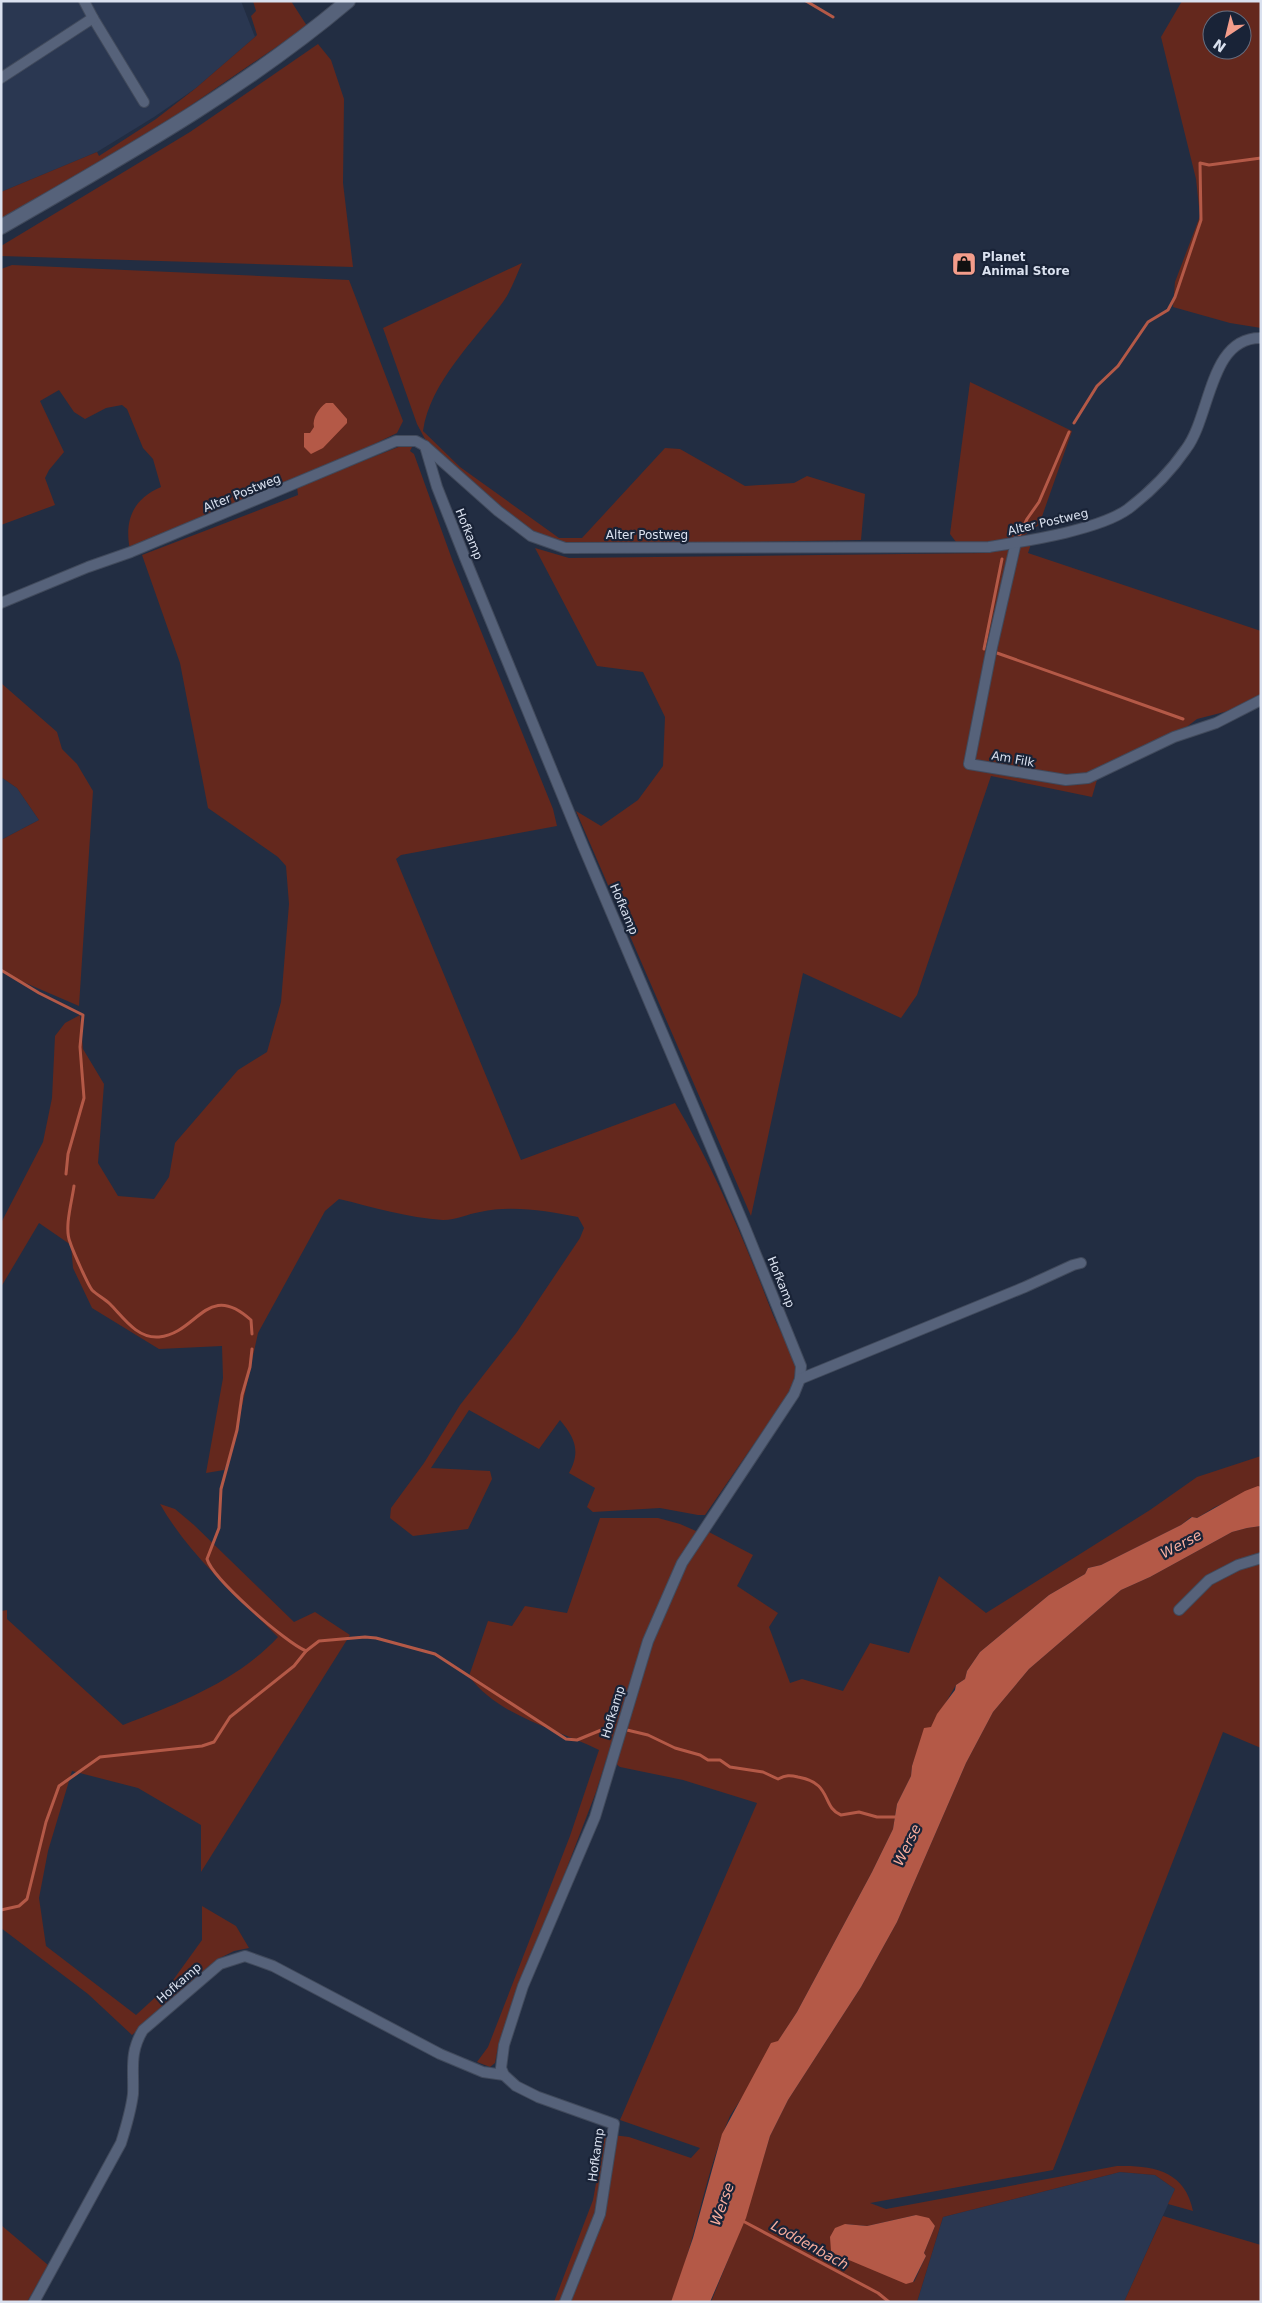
<svg xmlns="http://www.w3.org/2000/svg" width="1262" height="2303" viewBox="0 0 1262 2303" font-family="'DejaVu Sans',sans-serif">
  <rect width="100%" height="100%" fill="#222d42"/>
  <g fill="#2a3751">
    <path d="M1,1H241L255,37L196,88L154,117L97,152L1,192Z"/>
    <path d="M1,777L17,788L39,820L1,840Z"/>
    <path d="M1120,2172L1155,2175L1175,2189L1124,2302H917L943,2217Z"/>
  </g>
  <g fill="#64281d" fill-rule="evenodd">
    <path d="M253,1H291L307,26L168,121L1,220V192L97,152L99,156L156,119L196,88L255,37L257,35L251,16L256,11Z"/>
    <path d="M1182,1H1261V328L1230,323L1173,307L1175,282L1200,216L1196,179L1161,37ZM1212,20H1242V50H1212Z"/>
    <path d="M318,44L331,60L344,99L343,183L353,267L1,256V246L190,132Z"/>
    <path d="M522,263C516,276 511,291 503,302C475,340 430,382 423,431L460,467L559,538H582L665,448L680,449L745,486L794,483L807,476L865,494L861,540L635,544L562,542L534,533L522,525L425,439L417,424L383,328Z"/>
    <path d="M12,265L349,280L403,421L397,433L316,472L130,550C124,520 133,499 161,487L153,459L143,448L127,409L122,405L106,408L85,419L74,412L59,390L40,401L64,452L49,470L45,478L55,505L1,525V269Z"/>
    <path d="M970,382L1072,431L1039,525L1023,536L990,543L956,542L950,534Z"/>
    <path d="M406,444L413,445L410,451L414,454L453,562L553,809L557,826L401,855L396,859L521,1160L675,1103C715,1170 745,1242 773,1315C779,1329 791,1349 795,1363C797,1373 792,1384 789,1393L705,1515H698L660,1508L593,1512L587,1507L595,1488L569,1473C581,1451 575,1438 560,1420L539,1449L469,1410L431,1468L490,1471L492,1479L468,1529L413,1536L390,1518L391,1508L424,1463L460,1405L517,1332L580,1238L584,1228L578,1217C546,1211 513,1205 480,1212C467,1214 457,1220 443,1220C408,1218 373,1207 339,1199L325,1211L258,1333L234,1443L224,1470L206,1473L223,1378L222,1346L159,1349L92,1308L73,1268L71,1245L39,1223L1,1287V1223L43,1142L52,1098L55,1036L65,1023L80,1015L83,1049L104,1084L98,1163L118,1196L154,1199L169,1177L175,1143L238,1070L267,1052L281,1002L289,904L286,866L278,857L208,808L180,663L142,555L298,495L297,487Z"/>
    <path d="M1031,544L1028,553L1261,631V695L1236,709L1197,719L1184,729L1101,766L1092,797L991,776L917,995L901,1018L803,973L751,1216L576,811L601,826L638,800L663,766L665,717L643,672L597,666L535,548L569,558L985,553Z"/>
    <path d="M1,683L57,732L62,749L77,764L93,791L79,1006L14,978L1,968V840L39,820L17,788L1,777Z"/>
    <path d="M1261,1456V1487L1215,1507L1197,1518L1191,1517L1181,1525L1101,1565L1088,1568L1085,1574L1049,1595L980,1652L967,1671L965,1679L956,1685L917,1752L912,1766L911,1776L897,1804L893,1829L872,1872L797,2012L730,2116C704,2175 696,2242 671,2302H554L593,2200L605,2134L629,2137L691,2158L700,2148L620,2120L757,1803L683,1780L620,1767L607,1757L596,1792L498,2047L495,2063L490,2067L477,2062L488,2047L570,1836L599,1750C555,1728 499,1717 469,1676L488,1621L512,1626L525,1606L567,1613L600,1518H658L680,1524L696,1531H707L753,1555L737,1586L778,1613L769,1627L790,1683L802,1679L843,1691L870,1643L909,1653L939,1576L986,1613L1150,1510L1197,1477Z"/>
    <path d="M160,1504L175,1509L194,1525L294,1622L315,1612L350,1635L201,1872V1825L138,1788L72,1771L48,1851L39,1898L46,1946L136,2015L171,1983L202,1940V1906L236,1926L249,1948L234,1951L218,1959L132,2035L88,1994L1,1928V1611L7,1610V1619L123,1725C179,1703 236,1682 278,1637C237,1596 189,1555 160,1504Z"/>
    <path d="M1261,1526V1748L1223,1732L1053,2170L870,2203L886,2209L1117,2166C1152,2165 1185,2170 1193,2211L1168,2204L1175,2189L1155,2175L1120,2172L943,2217L917,2302H711L745,2218L770,2136L788,2100L861,1987L897,1922L966,1763L993,1712L1029,1669L1121,1590L1150,1577L1232,1532L1247,1528ZM916,2215L935,2226L924,2253L926,2256L914,2282L845,2224L867,2226Z"/>
    <path d="M1163,2216L1261,2245V2302H1124Z"/>
    <path d="M1,2225L48,2265L27,2302H1Z"/>
  </g>
  <g fill="#b45947">
    <path d="M326,403H333L347,419V423L323,448L311,454L304,447V433H310L314,427C312,418 319,408 326,403Z"/>
    <path d="M1258,1486L1261,1487V1526L1247,1528L1232,1532L1150,1577L1121,1590L1029,1669L993,1712L966,1763L897,1922L861,1987L788,2100L770,2136L746,2218L710,2302H671L693,2238L722,2134L771,2043L778,2041L797,2012L872,1872L893,1829L897,1804L911,1776L912,1766L924,1728L931,1727L937,1714L955,1690L956,1685L965,1679L967,1671L980,1652L1049,1595L1085,1574L1088,1568L1101,1565L1181,1525L1192,1517L1197,1518L1245,1491Z"/>
    <path d="M916,2215L929,2218L935,2226L924,2253L926,2256L913,2282L906,2284L837,2255L831,2251L830,2237L835,2228L845,2224L867,2226Z"/>
  </g>
  <g fill="none" stroke-linecap="round" stroke-linejoin="round">
    <g stroke="#b45947" stroke-width="3">
      <path d="M806,1L833,17"/>
      <path d="M1074,423L1097,386L1118,366L1148,322L1168,310L1175,297L1201,220L1200,163L1209,165L1261,158"/>
      <path d="M1019,536L1027,519L1039,502L1069,432"/>
      <path d="M984,649L1002,559"/>
      <path d="M997,653L1183,719"/>
      <path d="M1,970L39,993L83,1015L80,1047L84,1098L68,1154L66,1174"/>
      <path d="M74,1186C72,1201 64,1228 70,1242C72,1249 88,1285 92,1290C97,1295 105,1299 110,1304C123,1317 137,1339 159,1337C198,1333 207,1280 251,1320L252,1334"/>
      <path d="M252,1349L250,1367L242,1395L237,1430L221,1489L219,1528L207,1559C213,1579 286,1643 306,1651L319,1641L365,1637L376,1638L435,1654L566,1739L577,1740L611,1726"/>
      <path d="M627,1730L648,1735L675,1748L700,1755L708,1760H720L730,1767L763,1772L778,1779C786,1775 790,1775 798,1777C833,1783 821,1807 841,1815L859,1812L877,1817H898"/>
      <path d="M1,1910L19,1906L27,1899L46,1822L59,1786L100,1757L202,1746L214,1742L230,1717L294,1666L306,1651"/>
      <path d="M741,2220L878,2293L889,2302"/>
    </g>
    <defs>
      <g id="minor">
        <path d="M93,18L144,102"/>
        <path d="M1,78L93,18L84,1"/>
        <path d="M425,446L437,487L465,558L583,846L744,1225L801,1366L800,1379L794,1394L682,1563L648,1641L595,1817L523,1986L504,2045L501,2068L504,2075L516,2086L538,2097L614,2124L600,2214L565,2302"/>
        <path d="M1016,542L992,647L969,764L1066,780L1088,778L1174,737L1216,723L1261,700"/>
        <path d="M1,603L88,567L131,552L396,441H416L425,446L498,511L531,536L565,548L989,547C1026,541 1099,530 1128,509C1149,493 1171,471 1186,449C1211,416 1209,337 1261,338"/>
        <path d="M800,1379L1025,1287L1073,1265L1081,1263"/>
        <path d="M1179,1610L1209,1580L1238,1565L1261,1558"/>
        <path d="M34,2302L121,2143C126,2127 131,2111 133,2094C134,2069 129,2053 143,2030L220,1964L245,1956L273,1966L440,2054L483,2072L504,2075"/>
      </g>
      <path id="secondary" d="M1,227C120,158 243,90 348,1"/>
    </defs>
    <use href="#minor" stroke="#414a5c" stroke-width="12"/>
    <use href="#secondary" stroke="#414a5c" stroke-width="16"/>
    <use href="#minor" stroke="#56627a" stroke-width="10"/>
    <use href="#secondary" stroke="#56627a" stroke-width="14"/>
  </g>
  <defs>
    <symbol id="shop-square" viewBox="-11 -11 22 22"><rect x="-9" y="-9" width="18" height="18" rx="4" fill="#f49d8b" stroke="#192337"/><path d="M-5-2.5h2.3a2.7 3.5 0 0 1 5.4 0H5L5.5 6h-11ZM-1.5-2.5h3a1.5 2.3 0 0 0-3 0Z" fill="#111"/></symbol>
  </defs>
  <g fill-rule="evenodd">
    <use href="#shop-square" x="950" y="250" width="28" height="28"/>
  </g>
  <g text-anchor="middle" stroke-width="4.5" stroke-linejoin="round" paint-order="stroke">
    <g font-size="12" font-weight="bold" fill="#dae1ef" stroke="#192337" text-anchor="start">
      <text x="982" y="261">Planet<tspan x="982" dy="14">Animal Store</tspan></text>
    </g>
    <g font-size="12" fill="#dae1ef" stroke="#192337">
      <text transform="translate(242 493) rotate(-22)" y="4">Alter Postweg</text>
      <text transform="translate(1048 522) rotate(-13)" y="4">Alter Postweg</text>
      <text transform="translate(469 534) rotate(68)" y="4">Hofkamp</text>
      <text x="647" y="539">Alter Postweg</text>
      <text transform="translate(1013 759) rotate(10)" y="4">Am Filk</text>
      <text transform="translate(624 909) rotate(67)" y="4">Hofkamp</text>
      <text transform="translate(781 1282) rotate(68)" y="4">Hofkamp</text>
      <text transform="translate(613 1712) rotate(-73)" y="4">Hofkamp</text>
      <text transform="translate(179 1983) rotate(-41)" y="4">Hofkamp</text>
      <text transform="translate(596 2155) rotate(-82)" y="4">Hofkamp</text>
    </g>
    <g font-size="14" font-style="italic" fill="#f9ae9e" stroke="#192337">
      <text transform="translate(1181 1544) rotate(-28)" y="5">Werse</text>
      <text transform="translate(907 1845) rotate(-64)" y="5">Werse</text>
      <text transform="translate(722 2204) rotate(-70)" y="5">Werse</text>
      <text transform="translate(810 2245) rotate(29)" y="5">Loddenbach</text>
    </g>
  </g>
  <rect width="1262" height="2303" fill="none" stroke="#dae1ef" stroke-width="5"/>
  <g transform="translate(1227 35) rotate(215)"><circle r="24" fill="#192337" stroke="#666f81"/>
  <path d="M0-4L9 19L0 12L-9 19Z" fill="#f49d8b"/>
  <text y="-8" font-size="14" font-weight="bold" text-anchor="middle" fill="#dae1ef">N</text>
  </g>
</svg>
